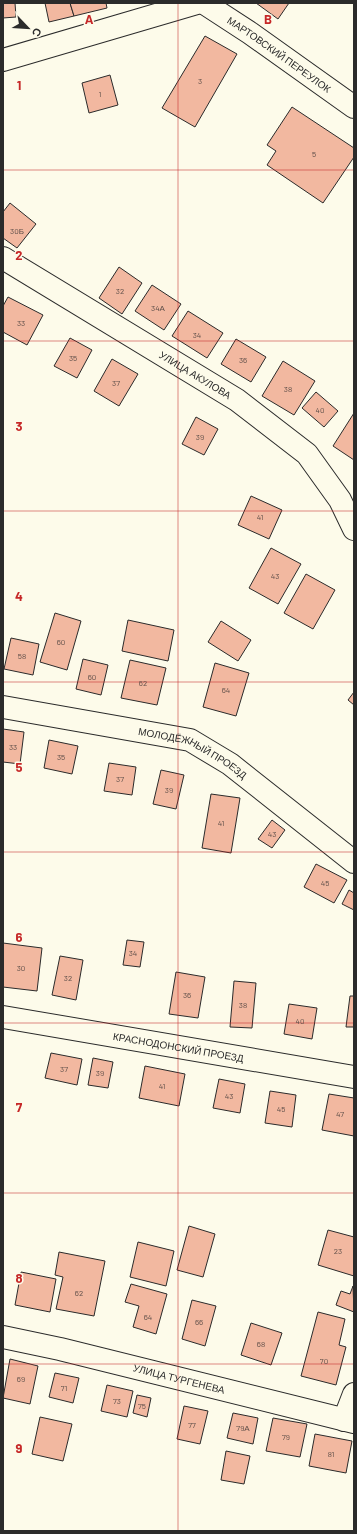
<svg xmlns="http://www.w3.org/2000/svg" width="357" height="1534" viewBox="0 0 357 1534" font-family="Barlow,sans-serif">
  <rect width="100%" height="100%" fill="#fdfbea"/>
  <g fill="#f2b8a0" stroke="#2b2b2b">
    <path d="M3,3H15L16,17L3,18Z"/>
    <path d="M45,3H70L74,16L49,22Z"/>
    <path d="M70,3H106L107,8L74,16Z"/>
    <path d="M256,3H289L278,19Z"/>
    <path d="M205,36L237,54L195,127L162,108Z"/>
    <path d="M110,75L118,105L89,113L82,83Z"/>
    <path d="M292,107L354,148V157L323,203L267,165L276,151L267,145Z"/>
    <path d="M10,203L36,224L17,248L3,238V212Z"/>
    <path d="M119,267L142,283L122,314L99,298Z"/>
    <path d="M152,285L181,304L164,330L135,311Z"/>
    <path d="M8,297L43,315L27,345L3,332V306Z"/>
    <path d="M188,311L223,333L207,358L172,336Z"/>
    <path d="M70,338L92,350L77,378L54,366Z"/>
    <path d="M236,339L266,357L251,382L221,364Z"/>
    <path d="M112,359L138,374L119,406L94,391Z"/>
    <path d="M283,361L315,381L294,415L262,396Z"/>
    <path d="M316,392L338,411L324,427L302,408Z"/>
    <path d="M354,413V460L333,446Z"/>
    <path d="M196,417L218,429L204,455L182,444Z"/>
    <path d="M251,496L282,510L269,539L238,525Z"/>
    <path d="M271,548L301,564L278,604L249,588Z"/>
    <path d="M306,574L335,590L313,629L284,613Z"/>
    <path d="M55,613L81,621L67,670L40,662Z"/>
    <path d="M128,620L174,630L168,661L122,651Z"/>
    <path d="M221,621L251,640L238,661L208,642Z"/>
    <path d="M11,638L39,644L33,675L4,669Z"/>
    <path d="M83,659L108,665L101,695L76,689Z"/>
    <path d="M130,660L166,668L157,705L121,698Z"/>
    <path d="M215,663L249,673L236,716L203,707Z"/>
    <path d="M354,692V705L348,700Z"/>
    <path d="M3,729L24,732L20,764L3,762Z"/>
    <path d="M49,740L78,746L72,774L44,768Z"/>
    <path d="M109,763L136,767L132,795L104,791Z"/>
    <path d="M161,770L184,775L176,809L153,804Z"/>
    <path d="M211,794L240,798L231,853L202,848Z"/>
    <path d="M272,820L285,830L272,848L258,839Z"/>
    <path d="M316,864L347,880L334,903L304,887Z"/>
    <path d="M349,890L354,893V910L342,904Z"/>
    <path d="M127,940L144,942L140,967L123,965Z"/>
    <path d="M3,943L42,948L37,991L3,987Z"/>
    <path d="M60,956L83,960L76,1000L52,995Z"/>
    <path d="M176,972L205,977L198,1018L169,1014Z"/>
    <path d="M234,981L256,983L252,1028L230,1027Z"/>
    <path d="M350,996H354V1027H346Z"/>
    <path d="M289,1004L317,1008L312,1039L284,1034Z"/>
    <path d="M51,1053L82,1059L77,1085L45,1078Z"/>
    <path d="M93,1058L113,1062L108,1088L88,1085Z"/>
    <path d="M145,1066L185,1074L179,1106L139,1098Z"/>
    <path d="M219,1079L245,1084L240,1113L213,1108Z"/>
    <path d="M270,1091L296,1095L292,1127L265,1123Z"/>
    <path d="M329,1094L354,1098V1136L322,1130Z"/>
    <path d="M189,1226L215,1234L203,1277L177,1270Z"/>
    <path d="M328,1230L354,1237V1276L318,1265Z"/>
    <path d="M138,1242L174,1251L166,1286L130,1277Z"/>
    <path d="M59,1252L105,1261L94,1316L56,1309L63,1277L55,1275Z"/>
    <path d="M21,1272L56,1279L50,1312L15,1305Z"/>
    <path d="M131,1284L167,1294L156,1334L133,1327L139,1306L125,1302Z"/>
    <path d="M353,1286L354,1312L336,1305L341,1291L350,1294Z"/>
    <path d="M192,1300L216,1306L205,1346L182,1339Z"/>
    <path d="M318,1312L345,1319L339,1345L346,1347L336,1385L301,1376Z"/>
    <path d="M251,1323L282,1333L271,1365L241,1355Z"/>
    <path d="M10,1359L38,1366L30,1404L3,1398Z"/>
    <path d="M55,1373L79,1378L73,1403L49,1397Z"/>
    <path d="M107,1385L133,1391L127,1417L101,1411Z"/>
    <path d="M137,1395L151,1398L147,1417L133,1413Z"/>
    <path d="M184,1406L208,1411L200,1444L177,1439Z"/>
    <path d="M233,1413L258,1418L253,1444L227,1438Z"/>
    <path d="M40,1417L72,1424L63,1461L32,1454Z"/>
    <path d="M273,1418L307,1424L300,1457L266,1451Z"/>
    <path d="M315,1434L352,1441L346,1473L309,1466Z"/>
    <path d="M226,1451L250,1456L244,1484L221,1480Z"/>
  </g>
  <g fill="none" stroke-linecap="round" stroke-linejoin="round">
    <defs>
      <g id="minor">
        <path id="s1" d="M204,3L250,33L354,107"/>
        <path d="M3,60L197,3"/>
        <path id="s2" d="M3,258L237,400L307,454L340,500L354,529"/>
        <path id="s3" d="M3,707L190,740L230,764L354,862"/>
        <path id="s4" d="M3,1017L354,1077"/>
        <path id="s5" d="M3,1337L60,1349L354,1422"/>
        <path d="M344,1420L354,1394"/>
      </g>
    </defs>
    <use href="#minor" stroke="#2b2b2b" stroke-width="24"/>
    <use href="#minor" stroke="#fdfbea" stroke-width="22"/>
  </g>
  <path fill="none" stroke="#c62828" stroke-width="1" stroke-opacity="0.55" d="M178,3V1531M3,170H354M3,341H354M3,511H354M3,682H354M3,852H354M3,1023H354M3,1193H354M3,1364H354"/>
  <g text-anchor="middle" stroke-width="3" stroke-linejoin="round" paint-order="stroke">
    <g font-size="8" fill="#5d4e48">
      <text x="200" y="84">3</text>
      <text x="100" y="97">1</text>
      <text x="314" y="157">5</text>
      <text x="17" y="234">30Б</text>
      <text x="120" y="294">32</text>
      <text x="158" y="311">34А</text>
      <text x="21" y="326">33</text>
      <text x="197" y="338">34</text>
      <text x="73" y="361">35</text>
      <text x="243" y="363">36</text>
      <text x="116" y="386">37</text>
      <text x="288" y="392">38</text>
      <text x="320" y="413">40</text>
      <text x="200" y="440">39</text>
      <text x="260" y="520">41</text>
      <text x="275" y="579">43</text>
      <text x="61" y="645">60</text>
      <text x="22" y="659">58</text>
      <text x="92" y="680">60</text>
      <text x="143" y="686">62</text>
      <text x="226" y="693">64</text>
      <text x="13" y="750">33</text>
      <text x="61" y="760">35</text>
      <text x="120" y="782">37</text>
      <text x="169" y="793">39</text>
      <text x="221" y="826">41</text>
      <text x="272" y="837">43</text>
      <text x="325" y="886">45</text>
      <text x="133" y="956">34</text>
      <text x="21" y="971">30</text>
      <text x="68" y="981">32</text>
      <text x="187" y="998">36</text>
      <text x="243" y="1008">38</text>
      <text x="300" y="1024">40</text>
      <text x="64" y="1072">37</text>
      <text x="100" y="1076">39</text>
      <text x="162" y="1089">41</text>
      <text x="229" y="1099">43</text>
      <text x="281" y="1112">45</text>
      <text x="340" y="1117">47</text>
      <text x="338" y="1254">23</text>
      <text x="79" y="1296">62</text>
      <text x="148" y="1320">64</text>
      <text x="199" y="1325">66</text>
      <text x="261" y="1347">68</text>
      <text x="324" y="1364">70</text>
      <text x="21" y="1382">69</text>
      <text x="64" y="1391">71</text>
      <text x="117" y="1404">73</text>
      <text x="142" y="1409">75</text>
      <text x="192" y="1428">77</text>
      <text x="243" y="1431">79А</text>
      <text x="286" y="1440">79</text>
      <text x="331" y="1457">81</text>
    </g>
    <g font-size="10" fill="#2b2b2b" stroke="#fdfbea">
      <text dy="4" stroke="none"><textPath href="#s1" startOffset="91">МАРТОВСКИЙ ПЕРЕУЛОК</textPath></text>
      <text dy="4" stroke="none"><textPath href="#s2" startOffset="225">УЛИЦА АКУЛОВА</textPath></text>
      <text dy="4" stroke="none"><textPath href="#s3" startOffset="197">МОЛОДЁЖНЫЙ ПРОЕЗД</textPath></text>
      <text dy="4" stroke="none"><textPath href="#s4" startOffset="178">КРАСНОДОНСКИЙ ПРОЕЗД</textPath></text>
      <text dy="4" stroke="none"><textPath href="#s5" startOffset="181">УЛИЦА ТУРГЕНЕВА</textPath></text>
    </g>
  </g>
  <g font-size="13" text-anchor="middle" font-weight="bold" fill="#c62828" stroke="#fdfbea" stroke-width="3" stroke-linejoin="round" paint-order="stroke">
    <text x="89" y="24">A</text>
    <text x="268" y="24">B</text>
    <text x="19" y="90">1</text>
    <text x="19" y="260">2</text>
    <text x="19" y="431">3</text>
    <text x="19" y="601">4</text>
    <text x="19" y="772">5</text>
    <text x="19" y="942">6</text>
    <text x="19" y="1112">7</text>
    <text x="19" y="1283">8</text>
    <text x="19" y="1453">9</text>
  </g>
  <rect width="357" height="1534" fill="none" stroke="#2b2b2b" stroke-width="8"/>
  <g transform="translate(28 28) rotate(115)" stroke="#fdfbea" stroke-width="3" paint-order="stroke">
  <path d="M0-3L7 15L0 10L-7 15Z" fill="#2b2b2b"/>
  <text y="-6" font-size="11" font-weight="bold" text-anchor="middle" fill="#2b2b2b">С</text>
  </g>
</svg>
